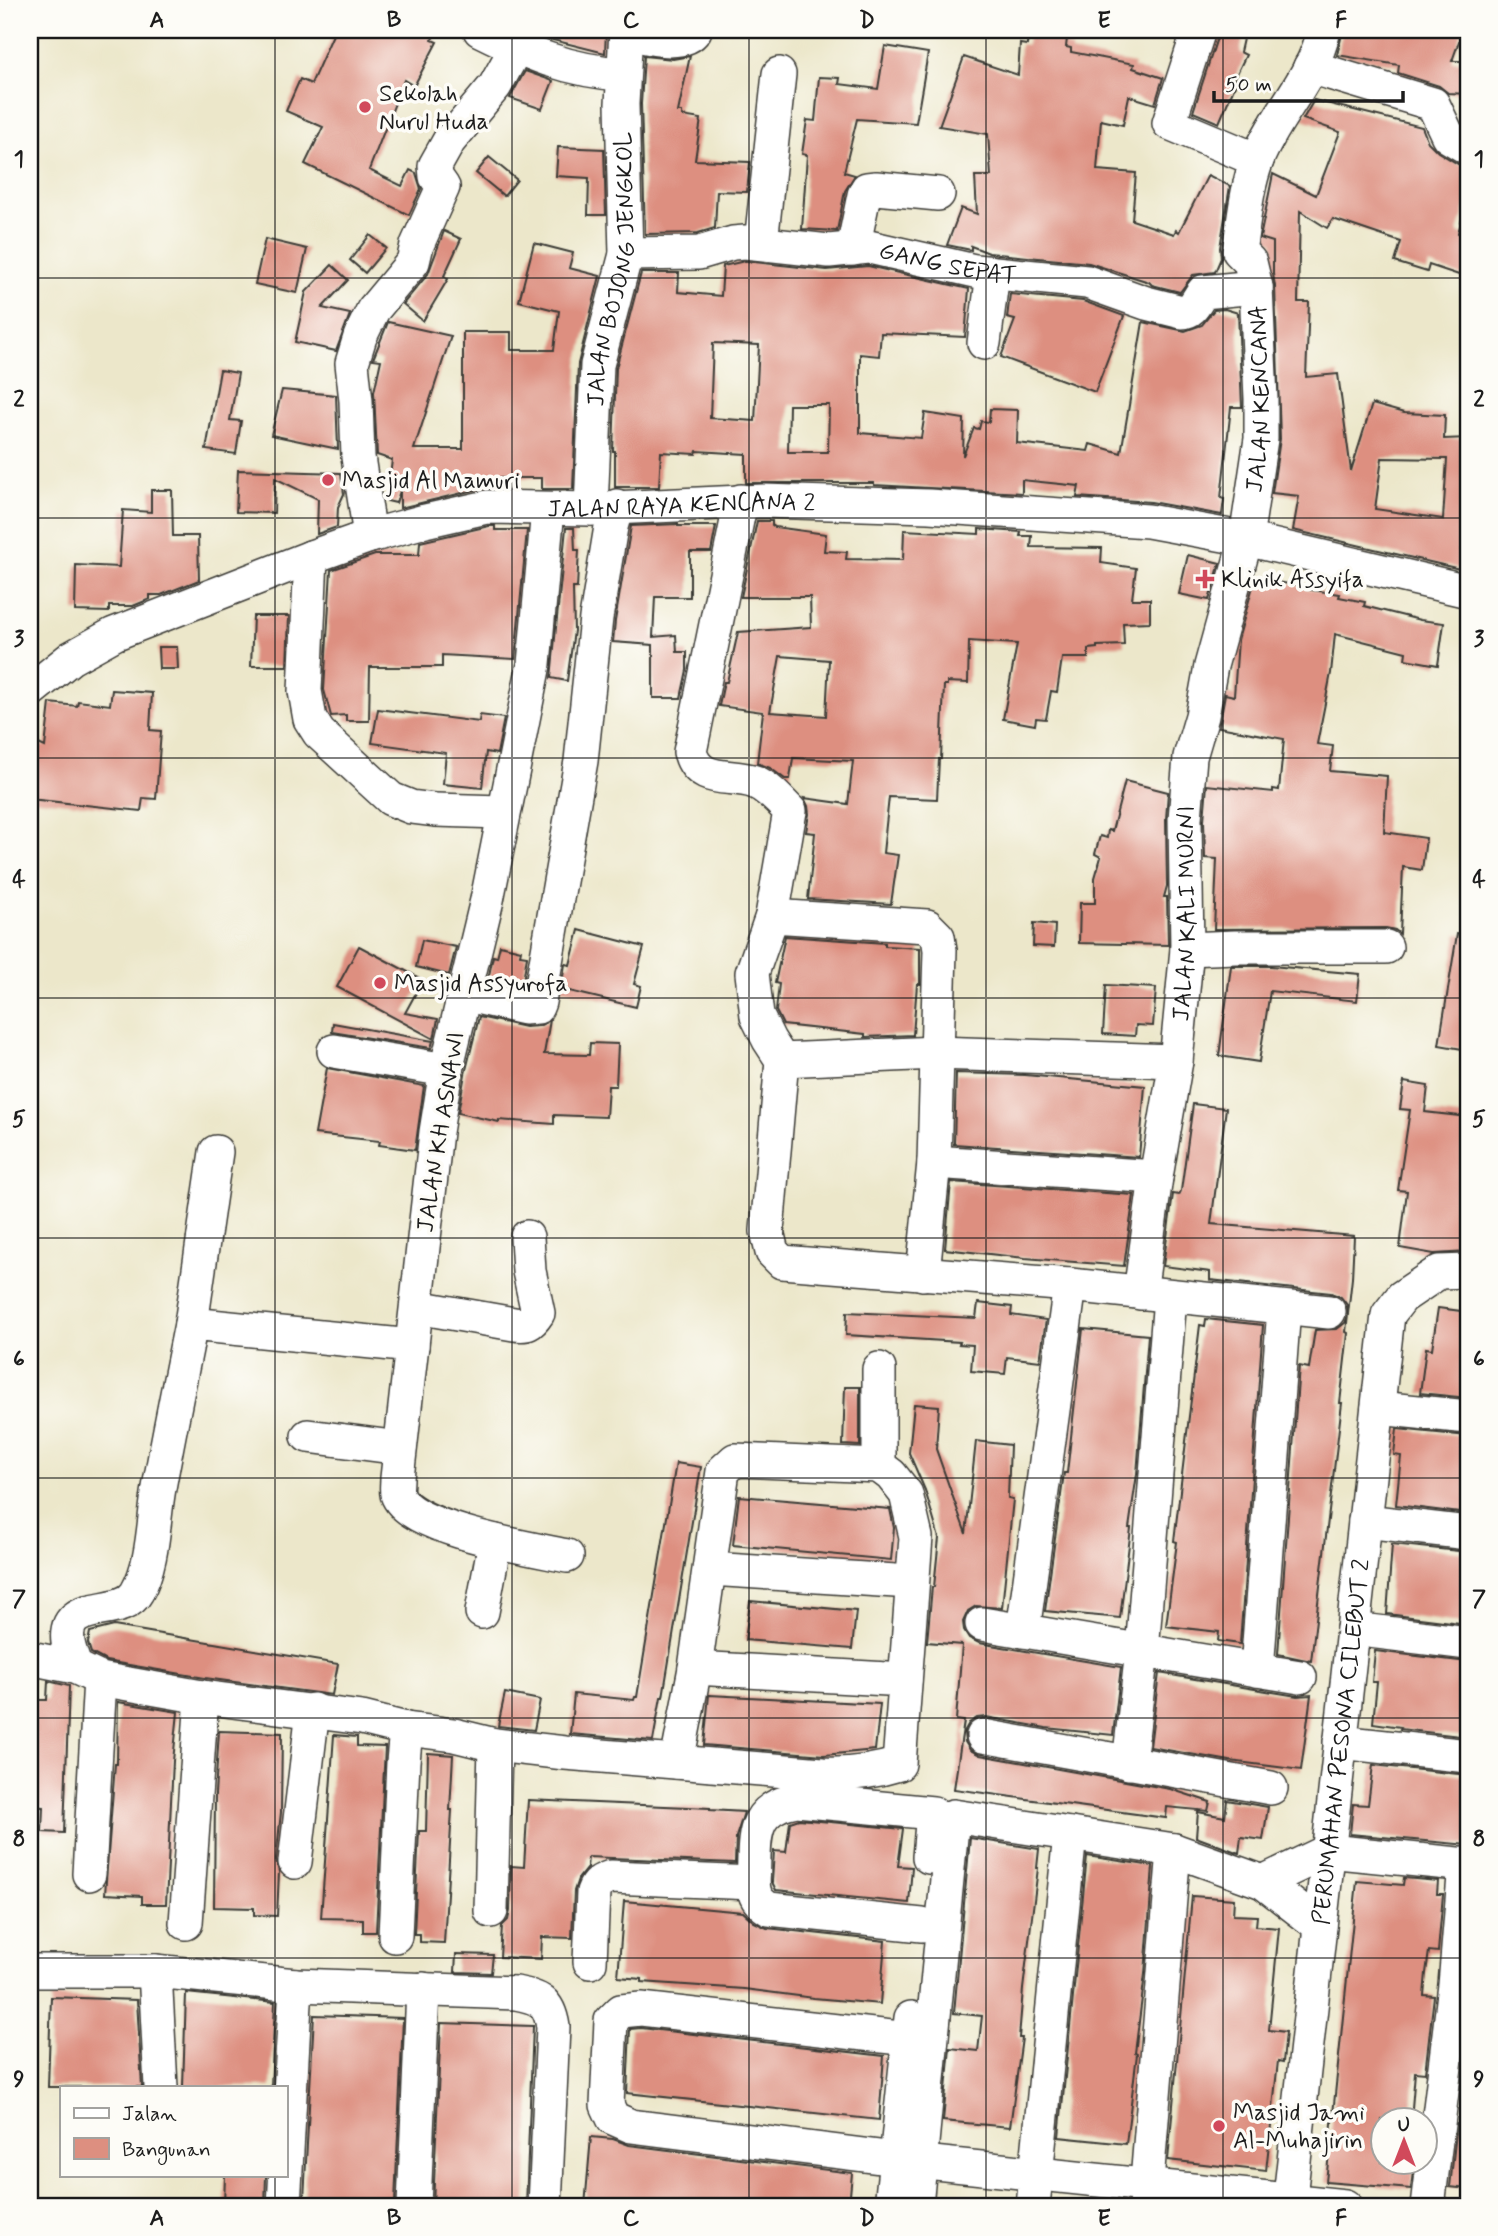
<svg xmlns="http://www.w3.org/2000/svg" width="1498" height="2236" viewBox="0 0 1498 2236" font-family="Mynerve,sans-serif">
  <rect width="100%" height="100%" fill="#fdfcf7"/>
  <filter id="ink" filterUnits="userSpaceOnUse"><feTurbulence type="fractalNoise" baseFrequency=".0143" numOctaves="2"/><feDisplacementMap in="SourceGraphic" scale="14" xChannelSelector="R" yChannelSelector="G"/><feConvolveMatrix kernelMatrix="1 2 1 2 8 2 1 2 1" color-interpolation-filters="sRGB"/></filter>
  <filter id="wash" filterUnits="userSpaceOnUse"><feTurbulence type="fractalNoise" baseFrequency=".00686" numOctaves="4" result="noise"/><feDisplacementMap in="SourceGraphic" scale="28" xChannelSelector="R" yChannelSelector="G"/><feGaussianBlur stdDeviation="1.57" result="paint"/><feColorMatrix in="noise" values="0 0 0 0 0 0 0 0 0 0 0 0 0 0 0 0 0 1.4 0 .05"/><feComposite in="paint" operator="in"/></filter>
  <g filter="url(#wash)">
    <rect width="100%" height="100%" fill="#ece7ca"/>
    <g id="blocks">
      <g fill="#dd8f80" fill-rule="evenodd">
        <path d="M335,30H436L432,40L437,42L414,86L404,80L369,170L402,186L410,170L416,173L421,189L409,215L305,164L323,127L286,111L300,79L311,84Z"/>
        <path d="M550,30H606L605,53L549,39Z"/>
        <path d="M1029,30H1068L1066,47L1071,48V52L1134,64L1133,68L1163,78L1155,104L1129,96L1123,125L1101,120L1097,170L1136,173L1132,220L1174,234L1176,230L1179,232L1208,175L1230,186L1220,248L1221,258L1215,272L1193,275L1180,292L1152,285L1149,282L1089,263L989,253L971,246V250L947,245L961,208L977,214L975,176H991L988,134L939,126L964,57L1018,75L1020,44L1027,45Z"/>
        <path d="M1222,30H1245L1240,52L1246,55L1232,84L1235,85L1219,123L1193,112L1216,41Z"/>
        <path d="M1343,30H1463L1452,61H1468V94L1448,93L1439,86L1398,73L1399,65L1337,55Z"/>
        <path d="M885,46L928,53L916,123L857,119L844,172L855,175L845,191L837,231L802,229L807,155L802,154L807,120L815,121L819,77L840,78L839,84L878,89Z"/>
        <path d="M644,56L673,59L690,56L678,112H682V116L701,119L695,160L750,162L747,192L717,191L715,228L698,233L645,234L641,104Z"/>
        <path d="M525,71L553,81L542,109L510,98Z"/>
        <path d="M1314,100L1422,127L1428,142L1438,152L1458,164L1468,167V198L1458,233L1468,237V278L1429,265L1427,272L1395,262L1401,242L1333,219L1327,228L1300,211L1298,302H1309L1306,377L1338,374L1351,471L1372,404L1404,413L1445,415L1444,439L1468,438V518L1465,517L1460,569L1293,530L1299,496L1272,493L1280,439L1275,286L1273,274V242L1260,238L1273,174L1316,195L1340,132L1303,119ZM1382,458L1447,459L1443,519L1375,509Z"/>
        <path d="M558,147L604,149L606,215H588L589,178L556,176Z"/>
        <path d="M489,157L517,180L504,196L476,173Z"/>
        <path d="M444,231L461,239L444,276L448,279L423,321L403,304L428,274Z"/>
        <path d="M370,235L386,248L365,273L350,260Z"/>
        <path d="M265,239L307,249L297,293L255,284Z"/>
        <path d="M534,243L573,253L569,268L600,276L578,364L573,489H542V478H496V488H483L400,508V491L396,503L387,501L392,460L377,455L374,392L381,360L373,359L388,322L451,336L414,449H463V332H511V350H554L559,311L519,301Z"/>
        <path d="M745,261L827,270L868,266L969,289L965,337L881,333L879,356L860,354V433L921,438L925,413L964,419L963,456L974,428L979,429L981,421L989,422L990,409L1018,410L1017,443L1088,451L1090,444L1121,453L1143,322L1185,331L1202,325L1214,310L1225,309L1238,313L1242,407H1231L1221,498L1224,499L1222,515L1151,502L1077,497L1079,486L1022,480V493L874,485V483H746V454L697,451L696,454L661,452L659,487H615V451H613L616,368L641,273H679L678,292L721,296L723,266ZM713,343L759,345L755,421L710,418ZM789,405H829L828,452H788Z"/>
        <path d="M332,265L348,280L322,308L350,314L336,351L295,342L306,292Z"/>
        <path d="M1010,294L1083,301L1124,316L1095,392L1001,357L1015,320L1007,318Z"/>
        <path d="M220,370L238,373L230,420L241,421L236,454L206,450Z"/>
        <path d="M282,390L336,395L338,449L271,435Z"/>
        <path d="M238,470L341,473L344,494L338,507L337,527L317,534L318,499L275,478L274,513L236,512Z"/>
        <path d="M151,490H172L173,536H198L199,580L161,595H150V599L133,606H109V612L75,611L76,565L119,567L123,510L151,512Z"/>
        <path d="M757,521H772V525L775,527L826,534L824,551L847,552L846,559L903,560L904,530L979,534V529L1021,532L1020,536H1032L1031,547L1102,548L1101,563L1136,568L1132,599H1150V622L1123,623L1124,645L1097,646V648L1088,649V658H1062L1057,692L1051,691L1046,719L1036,718L1035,725L1003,719L1017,644L969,641L968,683L947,682V685H944L941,759H939L937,799L889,797L883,853L898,855L891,904L808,899L815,833L806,832L809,814L808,806L804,798L848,804L853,761L793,758L790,779H785L770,768L757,763L763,712L719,706L724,682H727L738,632L811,627L810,597H741ZM780,656L829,660L826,716L770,712Z"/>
        <path d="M678,524V526H716L711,552H690V597H655L653,637L676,635L677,652H687V670L681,698H653V645L613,642L615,621L631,526Z"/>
        <path d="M489,526H495V530H527L515,659L442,655V667H370L369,721H346V715L331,716L324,690L331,570L375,555H419L420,542Z"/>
        <path d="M566,528H574L575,550H579L577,588H573L574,631L567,681L551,678Z"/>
        <path d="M1188,555L1220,563L1209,600L1179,594Z"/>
        <path d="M1255,579L1304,586V589L1340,594L1339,597L1365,602L1364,606L1420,620L1444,623L1438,665L1405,659L1406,652L1335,634L1331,673L1317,744L1333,746L1330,771L1387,776L1384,832L1426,838L1422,870L1403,867L1400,934L1395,930L1386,928L1214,929L1217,859L1205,858L1204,820L1207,785L1273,792V789L1279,790L1284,739L1219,727L1225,694L1234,696L1238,640Z"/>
        <path d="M253,616H289L287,666H251Z"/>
        <path d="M158,647H177L178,669H159Z"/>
        <path d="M112,690L152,693L150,730L161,731L156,799L143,798L141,811L30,799V740L45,747L50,703L77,706L78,701L110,705Z"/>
        <path d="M378,709L479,722L480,715L504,718L497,754L486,752L482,788L443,784L446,753L372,743Z"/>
        <path d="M1125,781L1168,792L1166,819L1167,886L1164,897H1167L1168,945L1079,943L1080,903H1095V878L1101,857L1095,854L1100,836L1107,838L1108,830L1112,831Z"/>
        <path d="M1034,923L1055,925L1054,947L1033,946Z"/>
        <path d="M579,930L644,947L634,984L641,986L636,1007L561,989L565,964L570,965Z"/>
        <path d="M1457,934L1468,935V1050L1439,1045Z"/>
        <path d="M785,936L885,943V946L920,948V984H917L913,1035L865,1037V1034L783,1025L776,1011L779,984L775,983Z"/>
        <path d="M422,940L456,947L449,975L416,967Z"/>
        <path d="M500,945L521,950L520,955L527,956L522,988L488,980L493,956L497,957Z"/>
        <path d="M359,946L423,980L405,1013L438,1019L434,1039L337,987Z"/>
        <path d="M1231,966H1271L1360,974L1357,1001L1270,991L1259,1062L1219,1056Z"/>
        <path d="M1106,985L1156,988L1153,1026L1136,1025L1135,1036L1103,1034Z"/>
        <path d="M479,1017L525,1027L539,1026L550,1020L544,1054L589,1055L590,1043L618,1044L616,1086H608L606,1117L554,1115V1124L499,1120V1122L458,1113L465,1074Z"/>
        <path d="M333,1023L433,1041L431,1048L332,1032Z"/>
        <path d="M327,1068L424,1086L415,1150L379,1145L380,1141L315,1134Z"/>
        <path d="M956,1073L1025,1075L1145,1086L1139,1157L954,1144Z"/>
        <path d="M1404,1082L1428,1086L1425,1112L1468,1117V1252L1434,1254L1400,1248L1407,1191L1398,1190L1410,1110L1400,1109Z"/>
        <path d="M1193,1104L1226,1108L1211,1224L1354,1236L1352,1278L1346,1332L1348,1333L1340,1403H1342L1311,1661L1278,1654L1299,1366L1309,1368L1315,1330L1337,1329L1345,1323L1348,1315L1347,1305L1341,1297L1331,1293L1210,1280V1272L1163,1266L1173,1194L1179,1195L1181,1191Z"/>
        <path d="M951,1182L1134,1195L1124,1266L1025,1258L945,1249Z"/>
        <path d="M978,1303L1012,1307L1011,1315L1046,1320L1040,1361L1007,1357L1005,1374L971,1371L973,1345L959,1344L960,1342L846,1335L847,1312L976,1318Z"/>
        <path d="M1438,1308L1468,1312V1398L1420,1393L1426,1348L1432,1349Z"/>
        <path d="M1206,1319L1263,1325L1240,1644L1218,1641L1219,1632L1166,1626L1177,1542L1174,1541L1200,1325L1205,1326Z"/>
        <path d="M1083,1329L1148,1335L1137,1474L1129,1528H1131L1120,1618L1045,1611L1064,1473H1067Z"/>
        <path d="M845,1387H860V1446L843,1445Z"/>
        <path d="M914,1404L939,1406L936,1449L966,1534L976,1441L1010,1445L1008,1498L1013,1499L1002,1608L976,1606L968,1611L963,1622L964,1630L969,1638L979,1643L1121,1667L1113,1735L1046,1728L986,1717L977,1718L969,1723L964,1732L965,1742L970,1750L980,1755L1170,1789L1210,1802L1208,1811L1167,1807L1166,1818L954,1789L964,1721L956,1720L962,1645L927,1642L932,1587H934L939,1538L925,1490L909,1453Z"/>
        <path d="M1397,1429L1468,1436V1514L1396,1505L1401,1456L1394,1455Z"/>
        <path d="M676,1463L701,1467L663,1697H661L653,1741L570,1734L574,1694L634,1700L635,1697H637Z"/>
        <path d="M739,1496L890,1509L894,1528L891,1560L733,1545Z"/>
        <path d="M1392,1544L1468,1552V1624L1387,1614Z"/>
        <path d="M750,1601L856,1611L852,1649L745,1640Z"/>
        <path d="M114,1626L338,1664L332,1695L205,1678L106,1661L91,1653L88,1643L90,1632Z"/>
        <path d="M1375,1651L1468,1662V1737L1400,1729L1401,1727L1373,1723L1377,1682H1372Z"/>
        <path d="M1159,1673L1297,1696L1311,1695L1301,1770L1230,1761L1150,1747Z"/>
        <path d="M48,1681L69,1686L64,1833L42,1832L43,1807L30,1806V1700H47Z"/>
        <path d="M505,1693L540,1700L534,1730L498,1726Z"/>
        <path d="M709,1695L880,1704L875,1750L824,1755L704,1745Z"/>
        <path d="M118,1702L178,1712L173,1761L166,1904H142V1896L105,1894L115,1764H117Z"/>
        <path d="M219,1731L282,1733L281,1812L276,1860L279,1872L277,1916L254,1915V1908L214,1907L215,1794Z"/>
        <path d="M334,1735L357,1737V1746L385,1747L376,1932H363V1919L321,1918Z"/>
        <path d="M428,1753L453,1755L450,1810H452L444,1943L420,1942V1934H414L419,1831H426Z"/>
        <path d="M1373,1765L1468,1775V1845L1350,1834L1353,1804L1368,1805Z"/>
        <path d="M528,1800L710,1808V1810L744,1812L736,1837L735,1863L588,1857L587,1868L578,1879L574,1891L572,1938L542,1937L541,1959L500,1957L502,1926L508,1920L510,1911L511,1866L524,1867Z"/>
        <path d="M1227,1800L1268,1807L1263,1840L1241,1837L1239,1853L1196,1837L1198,1812L1225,1817Z"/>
        <path d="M799,1819L903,1829L898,1866L912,1867L909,1903L776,1890L772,1882L774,1851L786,1852L790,1822Z"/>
        <path d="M970,1838L1039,1849L1037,1868H1038L1023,1989L1019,2038H1022L1010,2127L943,2121L950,2048L978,2051L982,2016L954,2013Z"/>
        <path d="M1087,1856L1153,1866L1145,1974L1135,2053L1137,2054L1126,2144L1059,2137Z"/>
        <path d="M1404,1878L1438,1881L1437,1894H1443L1438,1952L1429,1951L1426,1973L1424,1995L1434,1996L1425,2073L1415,2072L1411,2120H1382V2162H1414L1411,2189L1326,2182L1357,1881L1403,1885Z"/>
        <path d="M1192,1896L1234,1899L1233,1915L1257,1916L1256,1926L1279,1928L1269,2030L1286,2032L1283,2062L1278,2061L1266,2171L1168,2160Z"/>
        <path d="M624,1901L743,1912L754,1922L767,1928L885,1941L880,2004L814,1998L744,1989L642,1982V1979L618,1977Z"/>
        <path d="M456,1954L493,1955L491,1973L455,1972Z"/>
        <path d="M186,1993L275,2002L271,2087H183Z"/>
        <path d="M51,1997L137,2000L142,2087H48Z"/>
        <path d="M314,2015L403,2018L395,2203L304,2199Z"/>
        <path d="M441,2023L533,2026L526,2206H433Z"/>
        <path d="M641,2028L884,2056L879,2120L627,2093L630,2029Z"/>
        <path d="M1457,2124L1468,2125V2189L1450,2187Z"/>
        <path d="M591,2137L613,2139L629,2145L852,2173L849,2206H585Z"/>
        <path d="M225,2175H266L265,2206H224Z"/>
      </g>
    </g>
  </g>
  <g filter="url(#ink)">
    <use href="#blocks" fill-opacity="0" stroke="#3b3a36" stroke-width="2"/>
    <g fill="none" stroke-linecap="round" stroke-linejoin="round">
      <defs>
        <g id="minor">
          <path d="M480,30C526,53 570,71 622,74"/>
          <path d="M1199,30L1169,123L1257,160"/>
          <path d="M626,32C643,37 684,48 695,30"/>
          <path d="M1310,67L1433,104L1448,136L1468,148"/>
          <path d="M761,243L779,74"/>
          <path d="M853,249L864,195L867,189L876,188L938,194"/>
          <path id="s1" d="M626,254L699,253L733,243L745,242L829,251L869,247L975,271L1087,282L1146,303L1182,312C1194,312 1196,300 1203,292L1256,287"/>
          <path d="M984,343L993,273"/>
          <path d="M741,501L690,752C699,785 730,773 755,782C769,788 779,800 790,811L772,916L752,973L757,1016L769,1040L782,1060L767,1231L772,1252L782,1262L1070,1285L1329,1312"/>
          <path d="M548,509L534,664L487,900L446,1070L436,1132L397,1478C397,1483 396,1490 397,1494C408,1529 534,1549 567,1556"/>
          <path id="s2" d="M591,509L597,365L626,254L622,104L626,30"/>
          <path d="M370,536L358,457L356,401L352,363L360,337L373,310L413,262L417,245L443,187L436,177L435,166L449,141L495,86L516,48"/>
          <path d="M311,557L305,691L310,719L319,733L391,799L411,807L435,810L502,812"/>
          <path id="s3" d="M30,691L71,658L114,634L311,557L370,536L425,521L487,507L591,509L763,501L929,506L1148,521L1246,539L1468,591"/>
          <path d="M772,916L927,926L938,937L940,950L934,1162L923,1274"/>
          <path d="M1187,949L1235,947H1386"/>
          <path d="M463,994L524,1008L537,1007L539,1002L581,761L596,618L611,527L617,506"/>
          <path d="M334,1051L446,1070"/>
          <path d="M782,1060L936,1053L1176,1061"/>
          <path d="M934,1162L1156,1177"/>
          <path id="s4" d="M1140,1293L1156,1177L1176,1061L1187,949L1185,819L1190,757L1202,716L1211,666L1246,539L1261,439V399L1256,287L1250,262L1239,251C1244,221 1246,189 1257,160C1275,115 1314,78 1324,30"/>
          <path d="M417,1307L514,1324C527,1326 531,1324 538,1313L529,1271L527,1237"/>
          <path d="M191,1324L216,1152"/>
          <path d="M1378,1408L1468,1417"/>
          <path d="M308,1436L400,1448"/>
          <path d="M1365,1521L1468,1533"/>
          <path d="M710,1569L911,1582"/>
          <path d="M482,1612L495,1541"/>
          <path d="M982,1624L1300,1677"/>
          <path d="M1353,1629L1468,1643"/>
          <path d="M1023,1631L1070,1285"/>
          <path d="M30,1658L75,1667L100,1679L202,1697L362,1718L406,1729L403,1762L395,1936"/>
          <path d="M75,1667C73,1659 69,1650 68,1642C62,1596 122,1620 137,1592C154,1562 153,1521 159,1488C169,1433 180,1379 191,1324L412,1346"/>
          <path d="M695,1668L905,1680"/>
          <path d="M1257,1670L1284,1308"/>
          <path d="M406,1729L454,1735L495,1745L565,1753L823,1774C850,1775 873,1772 899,1764L916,1537L906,1494L891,1475L879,1466V1369"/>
          <path d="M983,1736L1271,1788"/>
          <path d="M1340,1742L1468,1756"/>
          <path d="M677,1762L695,1668L723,1471L735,1460L879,1466"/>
          <path d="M1129,1763L1142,1651L1170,1297"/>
          <path d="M295,1862L313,1710"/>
          <path d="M89,1874L100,1679"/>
          <path d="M1263,1882L1328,1851L1468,1865"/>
          <path d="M753,1883C756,1842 747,1808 797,1800L933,1813L929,1857"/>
          <path d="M491,1911L495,1745"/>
          <path d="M186,1923L202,1697"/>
          <path d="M590,1962L593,1892C596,1883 602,1880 611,1877L753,1883C754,1896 758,1902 769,1909L922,1925"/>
          <path d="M30,1971H155L296,1985L516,1993C540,1998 549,2001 553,2027L545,2206"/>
          <path d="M155,1971L161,2087"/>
          <path d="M909,2039L641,2009L621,2011L611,2021L607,2105L613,2118L631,2126L896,2159L1345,2206"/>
          <path d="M284,2206L296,1985"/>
          <path d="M414,2206L423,1989"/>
          <path d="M891,2206L911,2018"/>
          <path d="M916,2206L953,1816L1174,1850L1263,1882L1320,1926"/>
          <path d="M1033,2206L1070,1834"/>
          <path d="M1145,2206L1174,1850"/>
          <path id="s5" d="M1289,2206L1388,1315L1402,1297L1439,1272L1468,1271"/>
          <path d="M1428,2206L1455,1985L1465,1864"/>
        </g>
      </defs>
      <use href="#minor" stroke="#3b3a36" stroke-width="36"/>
      <use href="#minor" stroke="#fff" stroke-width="33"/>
    </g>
  </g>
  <path fill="none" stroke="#1c1c1c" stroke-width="2" stroke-opacity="0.55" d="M275,30V2087M512,30V2206M749,30V2206M986,30V2206M1223,30V2206M30,278H1468M30,518H1468M30,758H1468M30,998H1468M30,1238H1468M30,1478H1468M30,1718H1468M30,1958H1468M275,2175V2206"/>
  <g fill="#d1495b" stroke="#fdfcf7" stroke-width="2.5">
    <circle cx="365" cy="107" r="7"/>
    <circle cx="328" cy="480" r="7"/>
    <path d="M1201.5 568.5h7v7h7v7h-7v7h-7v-7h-7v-7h7z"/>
    <circle cx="380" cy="983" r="7"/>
    <circle cx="1219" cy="2126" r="7"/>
  </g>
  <g text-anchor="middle" stroke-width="7" stroke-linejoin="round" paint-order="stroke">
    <g font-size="24" fill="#1c1c1c" stroke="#fdfcf7" text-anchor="start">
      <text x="379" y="101">Sekolah<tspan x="379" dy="28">Nurul Huda</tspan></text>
      <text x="342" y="488">Masjid Al Mamuri</text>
      <text x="1221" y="587">Klinik Assyifa</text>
      <text x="394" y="991">Masjid Assyurofa</text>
      <text x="1233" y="2120">Masjid Jami<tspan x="1233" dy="28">Al-Muhajirin</tspan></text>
    </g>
    <g font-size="24" fill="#1c1c1c" stroke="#fdfcf7">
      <text dy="8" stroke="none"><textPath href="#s1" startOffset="326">GANG SEPAT</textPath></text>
      <text dy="8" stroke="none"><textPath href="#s2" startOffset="242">JALAN BOJONG JENGKOL</textPath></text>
      <text dy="8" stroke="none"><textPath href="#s4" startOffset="906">JALAN KENCANA</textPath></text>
      <text dy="8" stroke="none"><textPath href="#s3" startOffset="691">JALAN RAYA KENCANA 2</textPath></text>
      <text dy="8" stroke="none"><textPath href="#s4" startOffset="383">JALAN KALI MURNI</textPath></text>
      <text transform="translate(440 1132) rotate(-81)" y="8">JALAN KH ASNAWI</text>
      <text dy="8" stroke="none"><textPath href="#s5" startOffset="467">PERUMAHAN PESONA CILEBUT 2</textPath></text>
    </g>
  </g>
  <rect width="1498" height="2236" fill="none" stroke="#fdfcf7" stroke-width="77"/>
  <rect x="60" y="2086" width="228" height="91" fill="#fdfcf7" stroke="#a3a29f" stroke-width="2"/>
  <rect x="74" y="2108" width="35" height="10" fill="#ffffff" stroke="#a3a29f" stroke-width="2"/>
  <text x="122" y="2120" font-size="21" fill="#1c1c1c">Jalan</text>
  <rect x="74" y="2138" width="35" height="21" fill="#dd8f80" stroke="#a3a29f" stroke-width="2"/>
  <text x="122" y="2156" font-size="21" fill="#1c1c1c">Bangunan</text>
  <g transform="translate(1404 2141)"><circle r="33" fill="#fdfcf7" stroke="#a3a29f" stroke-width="2"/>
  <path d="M0-5L12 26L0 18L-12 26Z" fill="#d1495b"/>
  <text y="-10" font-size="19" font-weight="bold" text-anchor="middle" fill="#1c1c1c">U</text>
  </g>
  <path d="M1214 91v10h189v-10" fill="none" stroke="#1c1c1c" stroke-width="3.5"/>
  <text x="1225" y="91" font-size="21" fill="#1c1c1c" stroke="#fdfcf7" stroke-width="5" paint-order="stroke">50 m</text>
  <rect x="38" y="38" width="1422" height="2160" fill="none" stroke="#1c1c1c" stroke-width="2.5"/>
  <g font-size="23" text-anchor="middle" font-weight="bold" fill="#1c1c1c">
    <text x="157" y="27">A</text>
    <text x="394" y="27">B</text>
    <text x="631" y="27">C</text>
    <text x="867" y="27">D</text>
    <text x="1104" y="27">E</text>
    <text x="1341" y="27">F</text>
    <text x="19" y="166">1</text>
    <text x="1479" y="166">1</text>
    <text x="19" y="406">2</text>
    <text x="1479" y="406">2</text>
    <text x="19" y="646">3</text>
    <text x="1479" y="646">3</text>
    <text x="19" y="886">4</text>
    <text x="1479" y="886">4</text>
    <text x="19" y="1126">5</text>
    <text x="1479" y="1126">5</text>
    <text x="19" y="1366">6</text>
    <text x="1479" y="1366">6</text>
    <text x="19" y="1606">7</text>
    <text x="1479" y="1606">7</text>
    <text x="19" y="1846">8</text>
    <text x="1479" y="1846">8</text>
    <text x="19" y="2086">9</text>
    <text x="1479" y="2086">9</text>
    <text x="157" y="2225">A</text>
    <text x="394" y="2225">B</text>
    <text x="631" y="2225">C</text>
    <text x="867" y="2225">D</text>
    <text x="1104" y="2225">E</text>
    <text x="1341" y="2225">F</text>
  </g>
</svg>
